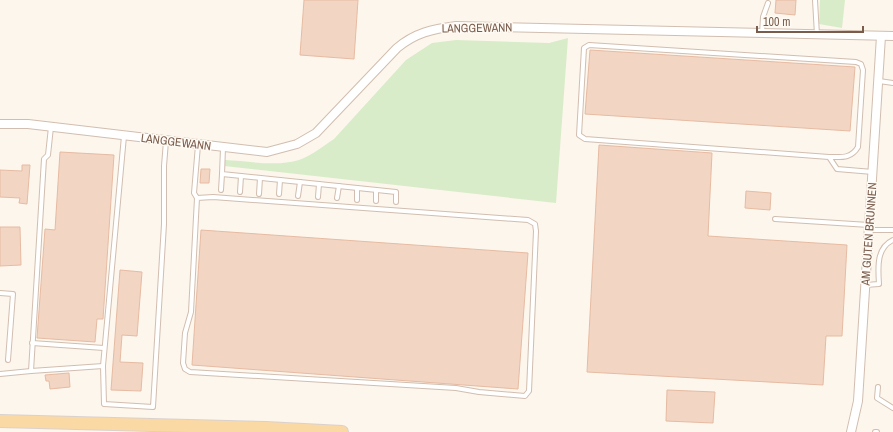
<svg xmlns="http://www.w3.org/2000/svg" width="893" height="432" viewBox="0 0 893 432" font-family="'Archivo Narrow',sans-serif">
  <rect width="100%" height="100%" fill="#fdf6ec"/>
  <g fill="#d8ecc9">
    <path d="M820,0H845L842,28L819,24Z"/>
    <path d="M568,38L556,203L224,166L225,160C248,161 277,167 299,160C311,156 323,146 334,139L406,60L432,43L456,40L549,43Z"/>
  </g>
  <g fill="#f3d5c3" stroke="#e6bba3">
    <path d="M304,0H358L354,59L300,55Z"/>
    <path d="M776,0H796L795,15L775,13Z"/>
    <path d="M590,50L855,67L850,131L585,114Z"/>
    <path d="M599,145L712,153L708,236L847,245L842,336H826L823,385L587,372Z"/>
    <path d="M60,152L114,155L103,319H97L95,342L37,338L45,229L55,230Z"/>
    <path d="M22,165H30L27,204L19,203L20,198L0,197V170L22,171Z"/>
    <path d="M201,169H210L209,183H200Z"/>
    <path d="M746,191L771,193L770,210L745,208Z"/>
    <path d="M0,227H20L21,265L0,266Z"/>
    <path d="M201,230L528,253L518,389L192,365Z"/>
    <path d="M120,270L142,272L137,336L122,335L120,362L143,363L141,391L111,390Z"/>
    <path d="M69,373L70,387L50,389L49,381H46L45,375Z"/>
    <path d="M667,390L715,392L713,423L666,421Z"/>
  </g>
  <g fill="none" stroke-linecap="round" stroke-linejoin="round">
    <defs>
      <g id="service">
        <path d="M815,0L817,35"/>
        <path d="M762,34L763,17L768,3"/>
        <path d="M879,81L893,83"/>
        <path d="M223,148L222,174L396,192V202"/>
        <path d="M829,157C841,157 851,159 858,147L863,70L861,64L856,62L589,45L584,48L579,135L585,139L829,157L837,169L873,172"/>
        <path d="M221,190L222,174"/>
        <path d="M240,192L241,176"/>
        <path d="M259,194L260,178"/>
        <path d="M279,194L280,180"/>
        <path d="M298,196L300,182"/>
        <path d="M318,197L319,184"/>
        <path d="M197,198L191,312L185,333L183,363L185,369L190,372L456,388L479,392L525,396L529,391L536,231L535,224L528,220L213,197L197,198L194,193L198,145"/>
        <path d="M337,198L339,186"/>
        <path d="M357,200V188"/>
        <path d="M376,201V190"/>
        <path d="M775,219L869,225"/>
        <path d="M869,230H893"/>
        <path d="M865,285L879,284C878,268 876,248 893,240"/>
        <path d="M0,293L13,294L8,360"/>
        <path d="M32,343L104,348"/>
        <path d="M103,366L124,136"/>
        <path d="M31,371L103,366L104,404L153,407L164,224V166L166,141"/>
        <path d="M0,374L31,371L44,159L48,155L51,127"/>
        <path d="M878,387L877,398L893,408"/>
        <path d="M875,432H877"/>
      </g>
      <g id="minor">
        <path d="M0,124H28L267,152L297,144L316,133L397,48C415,33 432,29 456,26L893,36"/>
        <path d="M851,432L858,401L881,36"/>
      </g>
      <path id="primary" d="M0,421L266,428L342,432"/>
    </defs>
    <use href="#service" stroke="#d1beb0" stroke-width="6"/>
    <use href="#minor" stroke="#d1beb0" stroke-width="10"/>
    <use href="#primary" stroke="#dad1cd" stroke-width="14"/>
    <use href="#service" stroke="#fff" stroke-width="4"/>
    <use href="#minor" stroke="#fff" stroke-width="8"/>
    <use href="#primary" stroke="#fbd9a5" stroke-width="12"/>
  </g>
  <g text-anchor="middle" stroke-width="3" stroke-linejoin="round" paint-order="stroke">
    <g font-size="12" fill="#7a5c4d" stroke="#fffaf3">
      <text transform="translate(477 28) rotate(-1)" y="4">LANGGEWANN</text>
      <text transform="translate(176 142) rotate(7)" y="4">LANGGEWANN</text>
      <text transform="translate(869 234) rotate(-86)" y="4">AM GUTEN BRUNNEN</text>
    </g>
  </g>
  <path d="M757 26v6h106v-6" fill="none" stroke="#7a5c4d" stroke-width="2"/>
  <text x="763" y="26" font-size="12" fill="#7a5c4d" stroke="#fffaf3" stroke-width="3" paint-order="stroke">100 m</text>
</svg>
